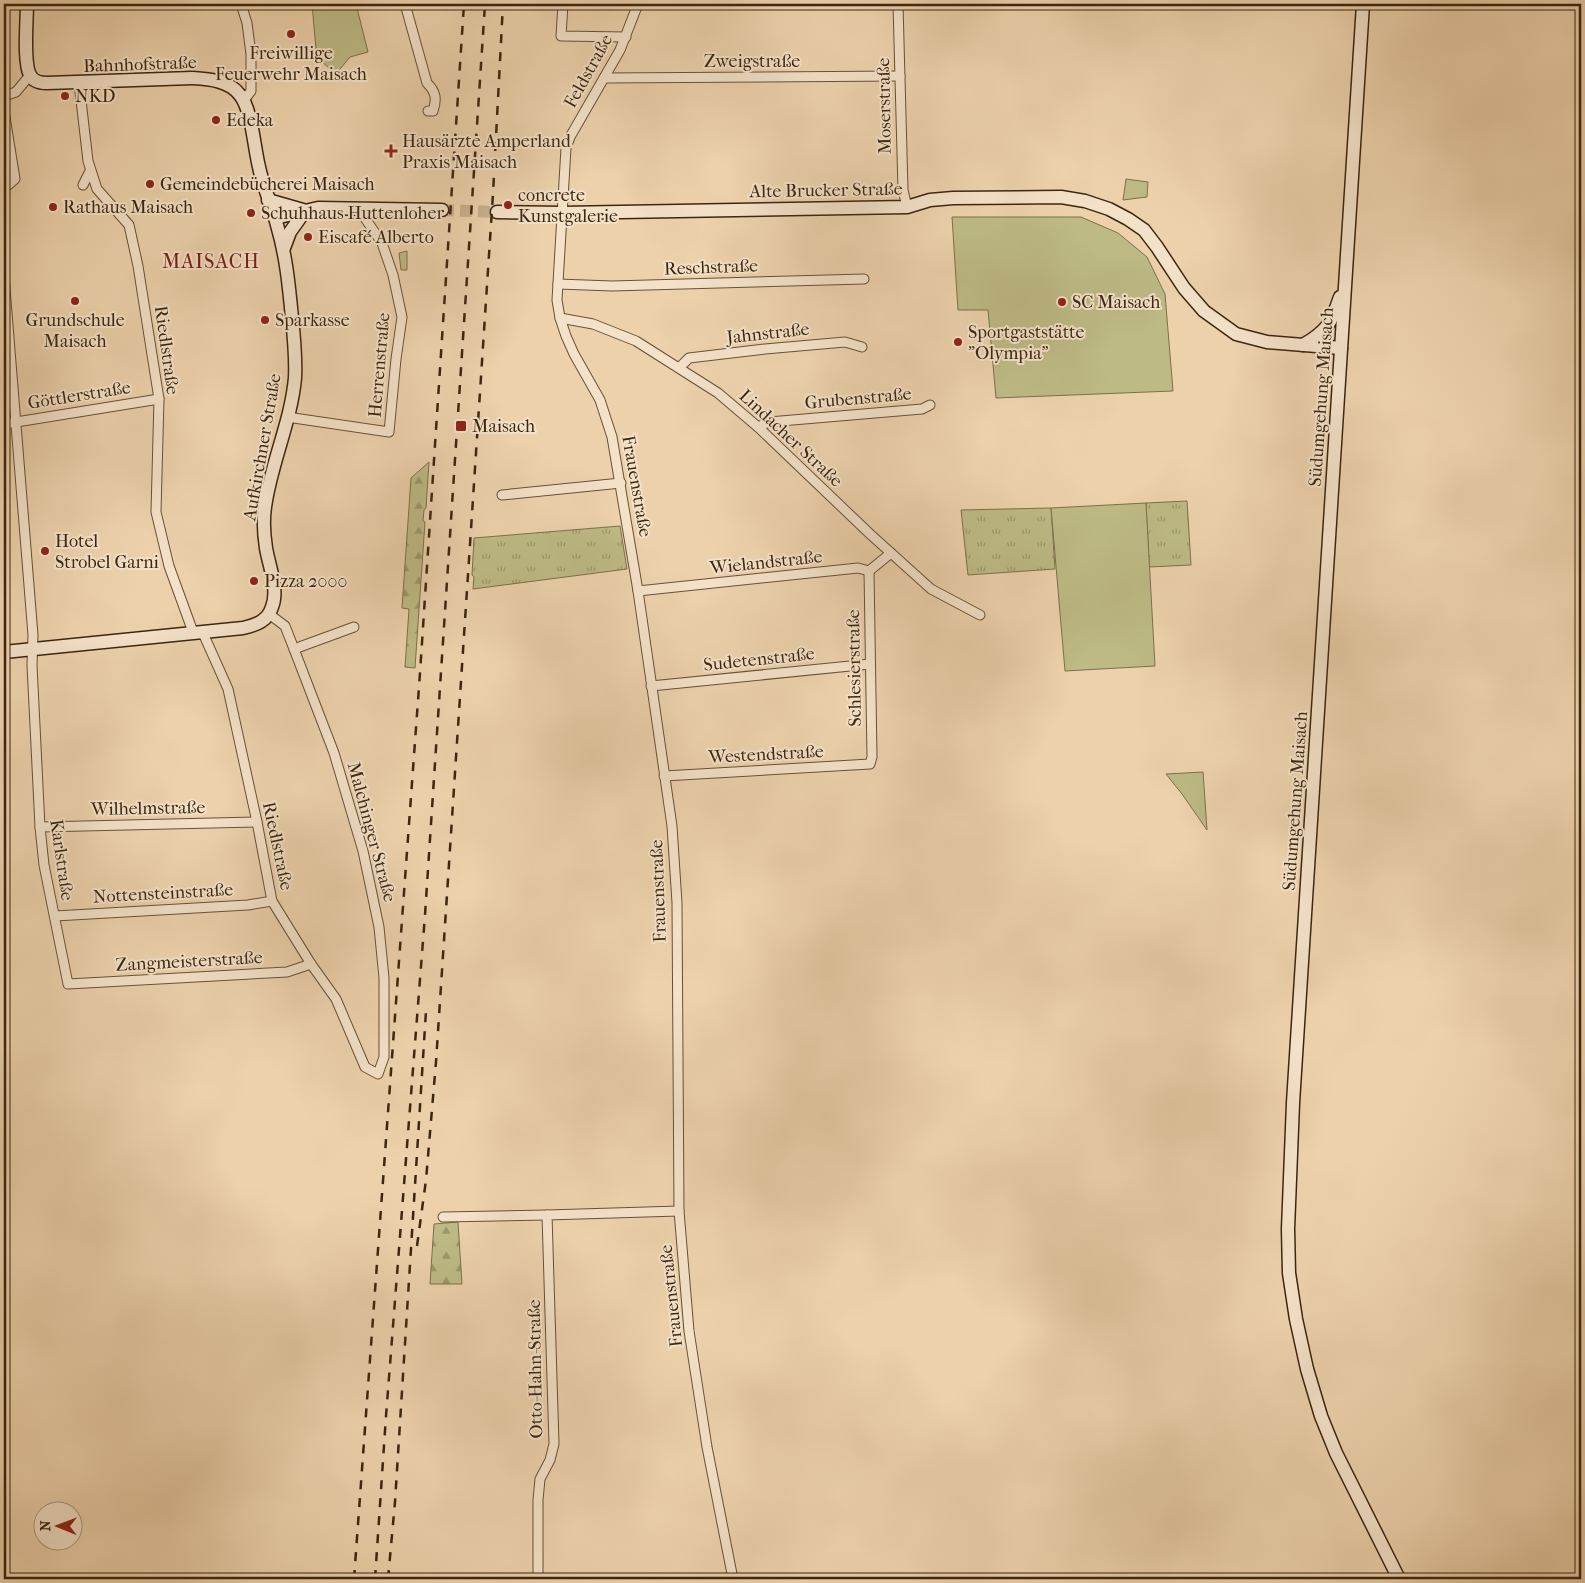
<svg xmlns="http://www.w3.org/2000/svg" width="1585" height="1583" viewBox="0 0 1585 1583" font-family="'IM FELL French Canon',serif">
  <defs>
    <pattern id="grass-tufts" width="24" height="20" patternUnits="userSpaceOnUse" patternTransform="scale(1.25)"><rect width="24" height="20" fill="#bdba85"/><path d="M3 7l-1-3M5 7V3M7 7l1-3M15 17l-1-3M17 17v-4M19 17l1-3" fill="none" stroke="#9b976b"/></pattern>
    <pattern id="forest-firs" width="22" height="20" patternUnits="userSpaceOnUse" patternTransform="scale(1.25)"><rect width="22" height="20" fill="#bdba85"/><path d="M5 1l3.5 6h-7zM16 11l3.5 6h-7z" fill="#9b976b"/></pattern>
  </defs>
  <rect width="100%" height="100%" fill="#ecd1ab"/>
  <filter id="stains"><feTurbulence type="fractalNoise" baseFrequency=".004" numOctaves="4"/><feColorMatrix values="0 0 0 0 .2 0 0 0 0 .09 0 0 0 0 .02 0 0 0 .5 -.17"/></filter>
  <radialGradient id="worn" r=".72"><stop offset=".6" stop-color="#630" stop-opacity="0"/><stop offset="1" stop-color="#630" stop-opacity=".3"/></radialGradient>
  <g fill="url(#grass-tufts)" stroke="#7c704a">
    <path d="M407,251V270H401L399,253Z"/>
    <path d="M1187,501L1191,565L1149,567L1146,503Z"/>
    <path d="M1051,508L1055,569L968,575L961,510Z"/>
    <path d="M620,526L627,569L473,589L474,577L472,575L474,538Z"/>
  </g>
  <g fill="url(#forest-firs)" stroke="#7c704a">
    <path d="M429,462L426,508L424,510L423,521L425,522L415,668L405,667L409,609L402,608L411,478Z"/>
    <path d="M458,1222L462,1284H430L434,1224Z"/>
  </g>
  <g fill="#bdba85" stroke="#7c704a">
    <path d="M312,4H356L368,52L350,57L336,74L321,61L316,49Z"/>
    <path d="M1126,179L1148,182L1147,197L1123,200Z"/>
    <path d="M952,217H1081L1118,233L1147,257L1165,294L1173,391L996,398L988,310H958Z"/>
    <path d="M1146,503L1155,666L1065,671L1051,508Z"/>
    <path d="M1203,772L1207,830L1182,794L1166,774Z"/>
  </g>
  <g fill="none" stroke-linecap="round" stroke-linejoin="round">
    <path stroke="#c9af8c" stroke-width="12" stroke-dasharray="12 6" stroke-linecap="butt" d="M442,210L497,212"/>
    <defs>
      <g id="street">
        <path d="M241,4L247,23L251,54V91L244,100"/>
        <path d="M405,4L427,83C436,92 437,99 433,111H428"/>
        <path d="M563,4L561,36L626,37"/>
        <path d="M638,4L620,50L570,137L566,148L557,300L560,318L566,336L574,354L600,400L612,437L638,591L672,826L677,903L679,1211L689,1331L707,1447L733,1579"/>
        <path d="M898,4L903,190L907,207"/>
        <path d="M604,78L900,76"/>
        <path d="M79,83L88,161L97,189L129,225L138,266L159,399L156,512L169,566L193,632"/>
        <path d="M4,96L16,92L30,75"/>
        <path d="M4,111L15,179L8,185H4"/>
        <path d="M83,185L90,171"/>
        <path d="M4,276L33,635L32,665L40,827L44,865L68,984L287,972L311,964"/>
        <path d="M558,284L612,286L864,279"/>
        <path d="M560,318L593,324L636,341L718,393L758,427L870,534L931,589L980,615"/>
        <path d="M680,367L689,358L765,349L845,342L862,347"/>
        <path d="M287,417L389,432L396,359L402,317L393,275L382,243L358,208"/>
        <path d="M4,424L159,399"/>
        <path d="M758,427L769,422L922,409L930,405"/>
        <path d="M502,495L621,483"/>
        <path d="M638,591L858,568L869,571L891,553"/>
        <path d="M202,631L228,689L257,822L272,901L311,964L336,999L365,1067L378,1074L384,1057V978L379,927L363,851L334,753L294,649L285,626L269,614"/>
        <path d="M294,649L354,627"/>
        <path d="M651,686L870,664"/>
        <path d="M664,776L870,764L872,757L869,571"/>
        <path d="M40,827L257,822"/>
        <path d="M55,916L248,905L272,901"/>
        <path d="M443,1217L547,1215"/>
        <path d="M538,1579V1500L540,1479L550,1460L554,1444L547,1215L679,1211"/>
      </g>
      <g id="secondary">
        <path d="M1363,4L1293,1103L1288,1229L1289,1273L1296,1319L1307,1369L1321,1416L1336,1453L1399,1579"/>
        <path d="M268,200L303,210"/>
        <path d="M497,212L563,213L907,207L930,200L953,198L1061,197L1085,201L1109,209L1128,219L1144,230L1157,247L1184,288L1204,311L1236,334L1267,342L1341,348"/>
        <path d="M275,218L318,208L442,210"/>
        <path d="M284,248L290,232L305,211"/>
        <path d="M1303,345C1327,331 1331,324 1340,297"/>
        <path d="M4,652L243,628C256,625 268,621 272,607C279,590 269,566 266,548C264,535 263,520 265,507C271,463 291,422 295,378C296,358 294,337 292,318C289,286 286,255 277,225C272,205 263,187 259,167C254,147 252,110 240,95C229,80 208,79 192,78L47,83C40,83 33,81 30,75C23,62 27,20 27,4"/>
      </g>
    </defs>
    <use href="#street" stroke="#675137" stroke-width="11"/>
    <use href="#secondary" stroke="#3b2610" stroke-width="15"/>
    <use href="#street" stroke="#f3e1c8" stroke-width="9"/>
    <use href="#secondary" stroke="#f3e1c8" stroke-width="12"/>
    <g stroke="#3b2610" stroke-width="2.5" stroke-dasharray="9 9" stroke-linecap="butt">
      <path d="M417,1246L426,1180L436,1062L493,194L503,4"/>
      <path d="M354,1579L420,673L464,4"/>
      <path d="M375,1579L386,1416L425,915L485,4"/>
      <path d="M388,1579L395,1502L426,1011"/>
    </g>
  </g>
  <g fill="#8f2418" stroke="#f3e1c8" stroke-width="2">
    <circle cx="291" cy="34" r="5"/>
    <circle cx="65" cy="96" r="5"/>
    <circle cx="216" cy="120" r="5"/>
    <path d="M388.5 143.5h5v5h5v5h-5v5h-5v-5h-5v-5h5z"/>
    <circle cx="150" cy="184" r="5"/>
    <circle cx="508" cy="205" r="5"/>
    <circle cx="53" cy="207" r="5"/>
    <circle cx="251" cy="213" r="5"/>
    <circle cx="308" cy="237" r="5"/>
    <circle cx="75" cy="301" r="5"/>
    <circle cx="1062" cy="302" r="5"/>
    <circle cx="265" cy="320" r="5"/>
    <circle cx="958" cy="342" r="5"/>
    <rect x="455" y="420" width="12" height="12" rx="2.5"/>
    <circle cx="45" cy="551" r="5"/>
    <circle cx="254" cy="581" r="5"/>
  </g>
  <g text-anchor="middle" stroke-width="4" stroke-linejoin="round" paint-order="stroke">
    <g font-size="18" fill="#3b2610" stroke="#f3e1c8" text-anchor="start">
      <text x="291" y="59" text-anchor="middle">Freiwillige<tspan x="291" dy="21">Feuerwehr Maisach</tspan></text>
      <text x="75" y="102">NKD</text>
      <text x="226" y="126">Edeka</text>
      <text x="402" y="147">Hausärzte Amperland<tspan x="402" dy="21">Praxis Maisach</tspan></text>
      <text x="160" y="190">Gemeindebücherei Maisach</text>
      <text x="518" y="201">concrete<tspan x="518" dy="21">Kunstgalerie</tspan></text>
      <text x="63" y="213">Rathaus Maisach</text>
      <text x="261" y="219">Schuhhaus Huttenloher</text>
      <text x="318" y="243">Eiscafé Alberto</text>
      <text x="1072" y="308">SC Maisach</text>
      <text x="75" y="326" text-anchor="middle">Grundschule<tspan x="75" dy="21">Maisach</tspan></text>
      <text x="275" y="326">Sparkasse</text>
      <text x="968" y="338">Sportgaststätte<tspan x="968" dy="21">"Olympia"</tspan></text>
      <text x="472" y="432">Maisach</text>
      <text x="55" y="547">Hotel<tspan x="55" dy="21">Strobel Garni</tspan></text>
      <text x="264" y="587">Pizza 2000</text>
    </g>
    <g font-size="18" fill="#3b2610" stroke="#f3e1c8">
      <text x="752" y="67">Zweigstraße</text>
      <text transform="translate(140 64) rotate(-2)" y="6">Bahnhofstraße</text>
      <text transform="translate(588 71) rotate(-61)" y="6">Feldstraße</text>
      <text transform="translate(884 106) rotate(-91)" y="6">Moserstraße</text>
      <text transform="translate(826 190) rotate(-1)" y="6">Alte Brucker Straße</text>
      <text transform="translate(711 267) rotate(-2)" y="6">Reschstraße</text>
      <text transform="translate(768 333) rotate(-6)" y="6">Jahnstraße</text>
      <text transform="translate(167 350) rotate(82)" y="6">Riedlstraße</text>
      <text transform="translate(379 365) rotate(-85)" y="6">Herrenstraße</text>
      <text transform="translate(79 395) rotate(-9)" y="6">Göttlerstraße</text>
      <text transform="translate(1321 397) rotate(-86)" y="6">Südumgehung Maisach</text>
      <text transform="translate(858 398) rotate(-5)" y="6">Grubenstraße</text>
      <text transform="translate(791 438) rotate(43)" y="6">Lindacher Straße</text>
      <text transform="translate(262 447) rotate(-80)" y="6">Aufkirchner Straße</text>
      <text transform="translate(637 486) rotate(80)" y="6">Frauenstraße</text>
      <text transform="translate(766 562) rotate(-6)" y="6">Wielandstraße</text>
      <text transform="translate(759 659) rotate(-6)" y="6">Sudetenstraße</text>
      <text transform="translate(854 668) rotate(-91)" y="6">Schlesierstraße</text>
      <text transform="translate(766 754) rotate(-3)" y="6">Westendstraße</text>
      <text transform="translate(1295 801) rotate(-86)" y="6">Südumgehung Maisach</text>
      <text transform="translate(148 808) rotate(-1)" y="6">Wilhelmstraße</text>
      <text transform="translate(372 832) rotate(75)" y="6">Malchinger Straße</text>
      <text transform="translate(278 846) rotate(78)" y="6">Riedlstraße</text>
      <text transform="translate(62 860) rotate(82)" y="6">Karlstraße</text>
      <text transform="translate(658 891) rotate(-92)" y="6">Frauenstraße</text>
      <text transform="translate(163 893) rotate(-3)" y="6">Nottensteinstraße</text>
      <text transform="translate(189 961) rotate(-3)" y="6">Zangmeisterstraße</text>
      <text transform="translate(671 1296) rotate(-96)" y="6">Frauenstraße</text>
      <text transform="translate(535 1369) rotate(-91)" y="6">Otto-Hahn-Straße</text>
    </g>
    <g font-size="20" letter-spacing="1" fill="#7a1f14" stroke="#f3e1c8">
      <text x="211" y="268">MAISACH</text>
    </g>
  </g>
  <rect width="1585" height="1583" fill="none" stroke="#ecd1ab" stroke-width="20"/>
  <rect x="5" y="5" width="1575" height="1573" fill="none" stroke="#3b2610" stroke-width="2.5"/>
  <rect x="10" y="10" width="1565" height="1563" fill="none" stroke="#3b2610"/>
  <g transform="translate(58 1526) rotate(271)"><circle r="24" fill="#f3e1c8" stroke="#a9967e"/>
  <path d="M0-4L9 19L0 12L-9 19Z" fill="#8f2418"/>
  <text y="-8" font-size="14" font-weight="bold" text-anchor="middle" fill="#3b2610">N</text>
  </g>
  <rect width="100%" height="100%" filter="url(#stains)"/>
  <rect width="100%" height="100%" fill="url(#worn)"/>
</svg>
